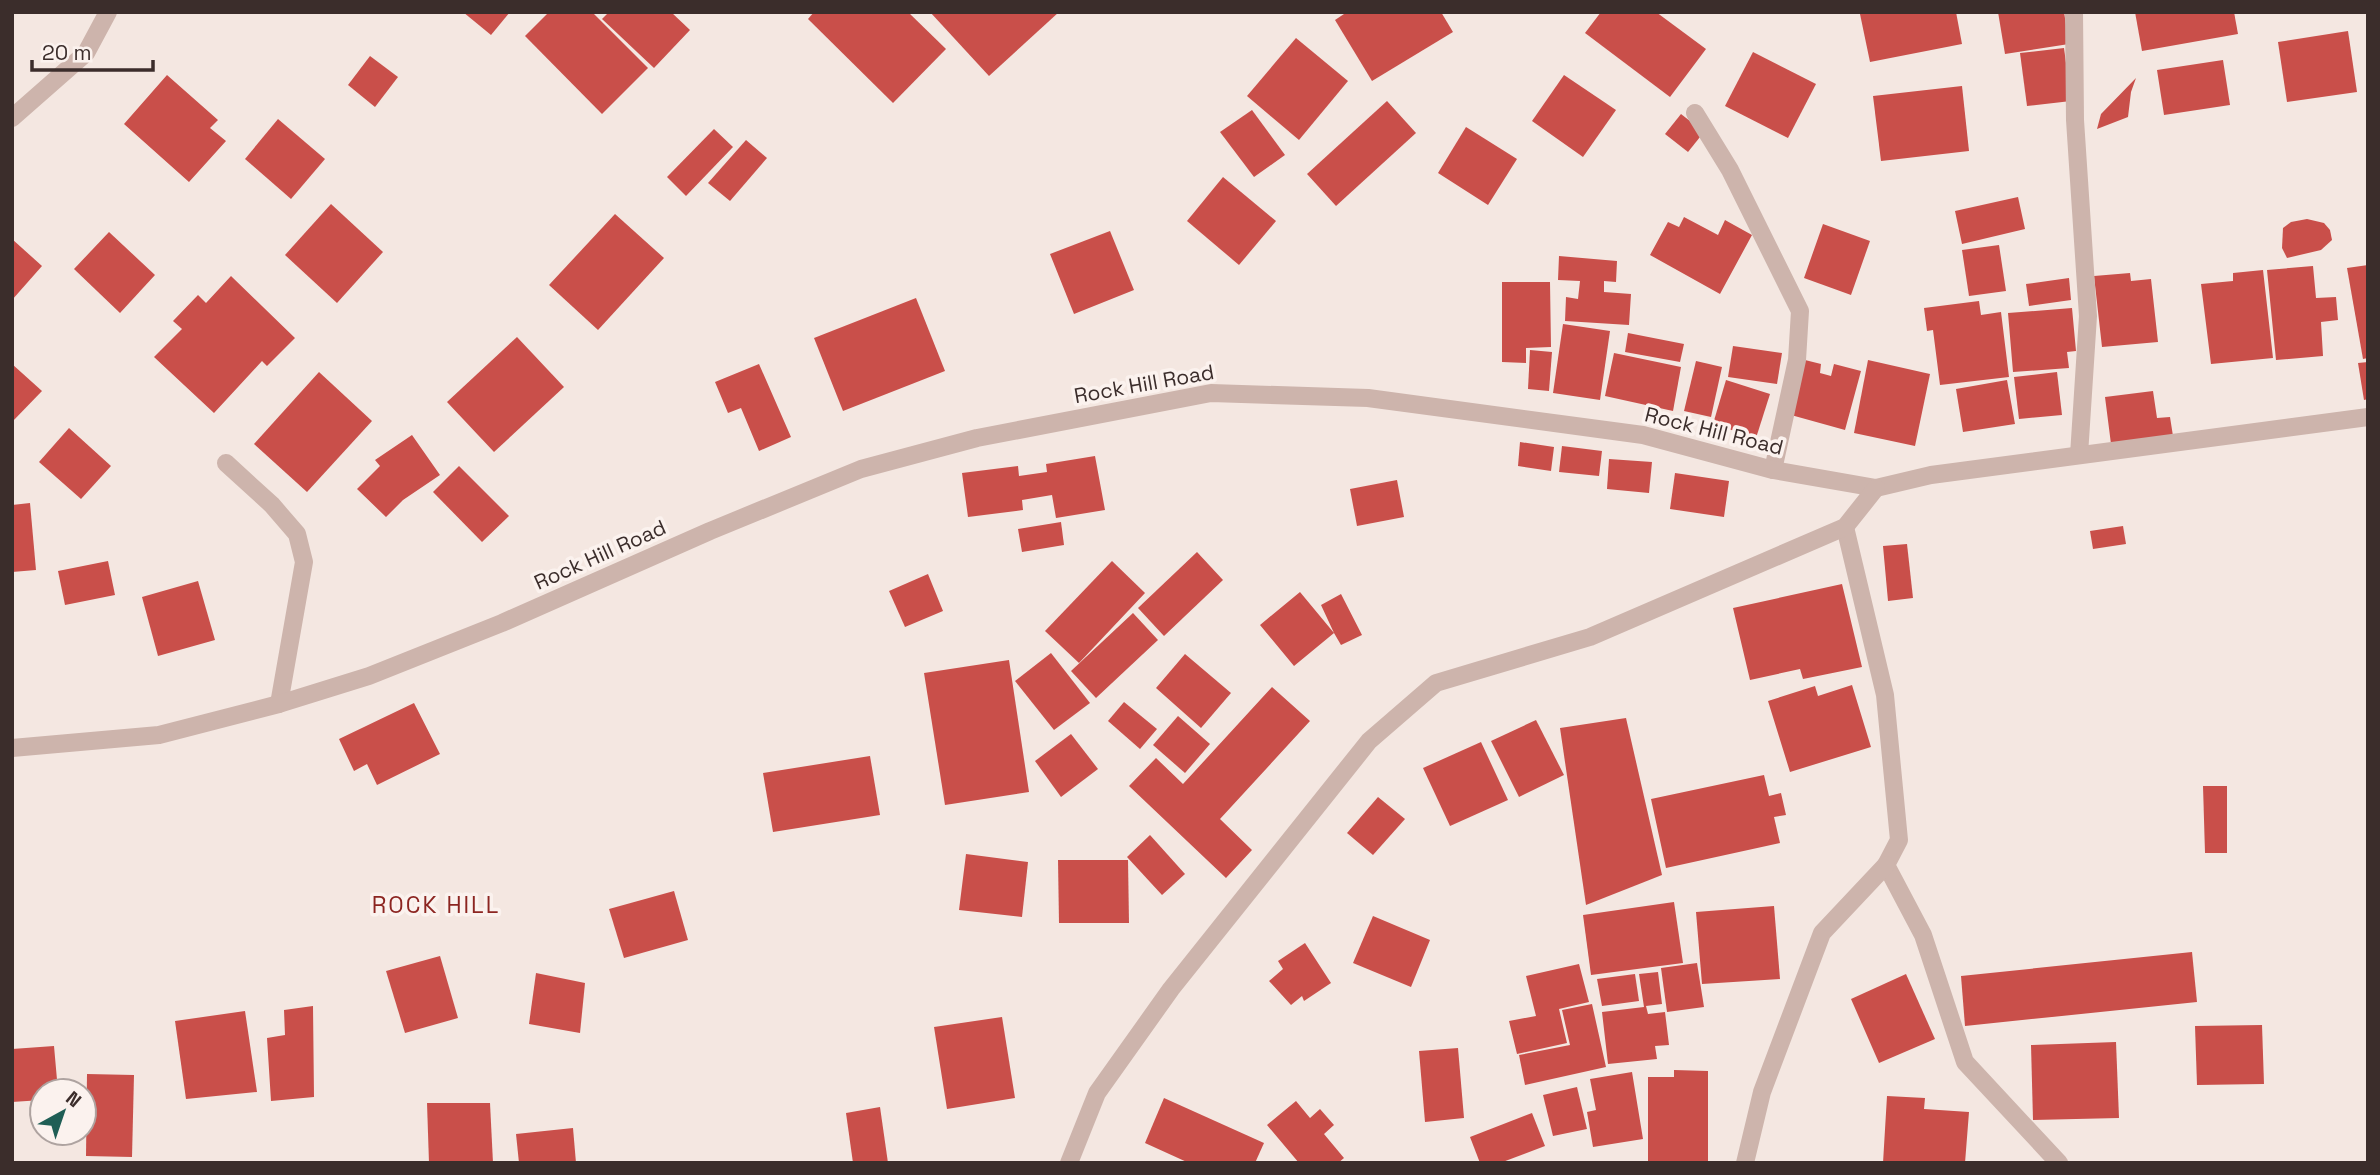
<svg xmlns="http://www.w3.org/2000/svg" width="2380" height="1175" viewBox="0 0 2380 1175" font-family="'Space Grotesk',sans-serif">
  <rect width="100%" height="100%" fill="#f4e7e1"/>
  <g fill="#c94f4a">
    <path d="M463,12H510L491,35Z"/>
    <path d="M549,12H592L648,68L602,114L525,36Z"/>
    <path d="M609,12H671L690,30L654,68L602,19Z"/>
    <path d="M814,12H908L946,49L893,103L808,19Z"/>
    <path d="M930,12H1059L989,76Z"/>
    <path d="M1347,12H1441L1453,32L1372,81L1335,20Z"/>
    <path d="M1601,12H1656L1706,49L1670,97L1585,33Z"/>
    <path d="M1867,12H1956L1962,44L1870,62L1860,14Z"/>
    <path d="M1998,12H2064L2069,44L2005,54Z"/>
    <path d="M2135,12H2234L2238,34L2142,51Z"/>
    <path d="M2348,31L2357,92L2287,102L2278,42Z"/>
    <path d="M1296,38L1348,81L1299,140L1247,96Z"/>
    <path d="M2064,48L2071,101L2027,106L2020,53Z"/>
    <path d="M1753,52L1816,84L1788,138L1725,106Z"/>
    <path d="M370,56L398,77L375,107L348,85Z"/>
    <path d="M2223,60L2230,105L2164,115L2157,70Z"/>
    <path d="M167,75L218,120L210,128L226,141L189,182L124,124Z"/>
    <path d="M1564,75L1616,110L1583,157L1532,121Z"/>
    <path d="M2136,78L2131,92L2128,117L2097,129L2101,114Z"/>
    <path d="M1962,86L1969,151L1881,161L1873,96Z"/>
    <path d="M1387,101L1416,133L1336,206L1307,174Z"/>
    <path d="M1252,110L1285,155L1254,177L1220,132Z"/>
    <path d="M1681,114L1704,132L1688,152L1665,134Z"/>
    <path d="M278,119L325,159L291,199L245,159Z"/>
    <path d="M1466,127L1517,159L1488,205L1438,173Z"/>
    <path d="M714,129L733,147L686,196L667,177Z"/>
    <path d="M746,140L767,158L730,201L708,183Z"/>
    <path d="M1223,177L1276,221L1239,265L1187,221Z"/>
    <path d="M2018,197L2025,229L1962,244L1955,211Z"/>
    <path d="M331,204L383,252L337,303L285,255Z"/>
    <path d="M615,214L664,258L598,330L549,285Z"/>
    <path d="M1684,217L1718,235L1725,220L1752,235L1720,294L1650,255L1668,222L1679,227Z"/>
    <path d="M2307,219L2324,223L2330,230L2332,240L2321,250L2287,258L2282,248L2283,228L2291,222Z"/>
    <path d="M1823,224L1870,241L1851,295L1804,278Z"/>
    <path d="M1110,231L1134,290L1074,314L1050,254Z"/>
    <path d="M109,232L155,275L120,313L74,269Z"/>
    <path d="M12,239L42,266L12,300Z"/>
    <path d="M1999,245L2006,291L1969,296L1962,250Z"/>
    <path d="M1559,256L1617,261L1616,282L1604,281V292L1631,294L1629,325L1565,321L1566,297L1578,299L1580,281L1558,280Z"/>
    <path d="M2368,265V358L2363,359L2347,268Z"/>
    <path d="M2313,266L2316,298L2336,297L2338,320L2321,322L2323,356L2276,360L2267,270Z"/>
    <path d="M2263,270L2273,358L2211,364L2201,284L2233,281V273Z"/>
    <path d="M2130,273L2131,281L2151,279L2158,342L2102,347L2094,276Z"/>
    <path d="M231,276L295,338L267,366L262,361L214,413L154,357L182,329L173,321L198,295L206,303Z"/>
    <path d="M2069,278L2071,300L2029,306L2026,284Z"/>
    <path d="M1502,282H1550L1551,347L1526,348V363L1502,362Z"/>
    <path d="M916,298L945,371L843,411L814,338Z"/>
    <path d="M1979,301L1981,315L2001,312L2009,377L1940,385L1933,330L1927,331L1924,308Z"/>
    <path d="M2072,308L2076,351L2067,352L2069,368L2013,372L2008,313Z"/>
    <path d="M1563,324L1610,331L1600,400L1553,393Z"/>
    <path d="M1628,333L1684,344L1680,362L1625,352Z"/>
    <path d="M517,337L564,387L494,452L447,402Z"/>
    <path d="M1733,346L1782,353L1777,384L1728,377Z"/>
    <path d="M1530,350L1552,352L1549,391L1528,389Z"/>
    <path d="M1614,353L1681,367L1673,411L1605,396Z"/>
    <path d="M1805,360L1821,364L1820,373L1831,376L1834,364L1861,371L1845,430L1791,415Z"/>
    <path d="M1868,360L1930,374L1915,446L1854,433Z"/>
    <path d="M1696,361L1722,367L1711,417L1684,411Z"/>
    <path d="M2368,362V399L2364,400L2358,363Z"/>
    <path d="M12,364L42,391L12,422Z"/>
    <path d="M759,364L791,437L759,451L741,408L728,413L715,382Z"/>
    <path d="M319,372L372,421L307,492L254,444Z"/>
    <path d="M2057,372L2062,415L2019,419L2014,377Z"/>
    <path d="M1726,380L1770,394L1756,438L1713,424Z"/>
    <path d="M2007,380L2015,424L1963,432L1956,389Z"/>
    <path d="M2153,391L2157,418L2170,417L2173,436L2111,444L2105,397Z"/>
    <path d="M69,428L111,466L81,499L39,462Z"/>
    <path d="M412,435L440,475L403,500L386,517L357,489L380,466L375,460Z"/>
    <path d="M1520,442L1554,447L1551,471L1518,466Z"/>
    <path d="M1562,446L1602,451L1599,476L1559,472Z"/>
    <path d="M1095,456L1105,510L1056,518L1052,495L1022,500L1023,510L968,517L962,473L1018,466L1019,476L1047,472L1046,464Z"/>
    <path d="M1609,459L1652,462L1649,493L1607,489Z"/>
    <path d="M459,466L509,516L482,542L433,492Z"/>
    <path d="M1675,473L1729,481L1724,517L1670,509Z"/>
    <path d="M1397,480L1404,517L1357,526L1350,489Z"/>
    <path d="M30,503L36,570L12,572V505Z"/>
    <path d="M1061,522L1064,545L1022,552L1018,529Z"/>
    <path d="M2123,526L2126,544L2093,549L2090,531Z"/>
    <path d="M1907,544L1913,598L1888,601L1883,546Z"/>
    <path d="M1197,552L1223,580L1164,636L1138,608Z"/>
    <path d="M108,561L115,595L65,605L58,571Z"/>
    <path d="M1112,561L1145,593L1079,663L1045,631Z"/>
    <path d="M928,574L943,611L905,627L889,591Z"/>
    <path d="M198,581L215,640L158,656L142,597Z"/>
    <path d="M1842,584L1862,667L1803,679L1800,669L1750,680L1733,608Z"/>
    <path d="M1300,592L1334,633L1321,605L1341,594L1362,635L1341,645L1334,633L1294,666L1260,625Z"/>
    <path d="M1133,613L1158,640L1096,698L1071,671Z"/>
    <path d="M1051,653L1090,703L1054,730L1015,681Z"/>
    <path d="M1185,654L1231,693L1201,728L1156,688Z"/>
    <path d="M1009,660L1029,792L945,805L924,673Z"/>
    <path d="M1852,685L1871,747L1790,772L1768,701L1815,686L1818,696Z"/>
    <path d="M1272,687L1310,721L1220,819L1252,850L1226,878L1129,786L1156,758L1183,784Z"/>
    <path d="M1124,702L1157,729L1140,749L1108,721Z"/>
    <path d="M414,703L440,754L377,785L367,764L354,771L339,739Z"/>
    <path d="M1178,716L1210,744L1185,773L1153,745Z"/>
    <path d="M1626,718L1662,875L1586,905L1560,728Z"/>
    <path d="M1536,720L1564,775L1519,797L1491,741Z"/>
    <path d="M1071,734L1098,769L1061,797L1035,761Z"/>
    <path d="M1481,742L1508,800L1450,826L1423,768Z"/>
    <path d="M870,756L880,815L773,832L763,773Z"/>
    <path d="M1764,775L1769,796L1781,793L1786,815L1774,817L1780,843L1666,868L1651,799Z"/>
    <path d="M2203,786H2227V853H2205Z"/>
    <path d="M1378,797L1405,819L1373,855L1347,833Z"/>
    <path d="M1150,835L1185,874L1162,895L1127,857Z"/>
    <path d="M966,854L1028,862L1022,917L959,910Z"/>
    <path d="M1058,860H1128L1129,923H1059Z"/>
    <path d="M674,891L688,940L624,958L609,909Z"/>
    <path d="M1674,902L1683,963L1591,975L1583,915Z"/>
    <path d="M1774,906L1780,979L1702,984L1696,912Z"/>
    <path d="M1373,916L1430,940L1411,987L1353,963Z"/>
    <path d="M1305,943L1331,983L1304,1001L1302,996L1291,1005L1269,981L1283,969L1278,961Z"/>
    <path d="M2192,952L2197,1002L1965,1026L1961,976Z"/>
    <path d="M440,956L458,1018L405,1033L386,971Z"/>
    <path d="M1697,963L1704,1007L1667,1012L1661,968Z"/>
    <path d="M1579,964L1589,1002L1559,1009L1567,1043L1517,1054L1509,1021L1536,1016L1526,976Z"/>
    <path d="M1658,972L1662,1004L1646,1006L1648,1014L1665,1012L1669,1045L1655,1046L1657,1059L1608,1064L1602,1012L1644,1007L1639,974Z"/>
    <path d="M536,973L585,983L580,1033L529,1024Z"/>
    <path d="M1635,974L1639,1001L1602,1006L1597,979Z"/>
    <path d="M1906,974L1935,1039L1879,1063L1851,999Z"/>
    <path d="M1592,1004L1606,1067L1525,1085L1519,1055L1570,1045L1562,1010Z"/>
    <path d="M313,1006L314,1097L271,1101L267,1038L285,1035L284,1010Z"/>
    <path d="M245,1011L257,1092L186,1099L175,1021Z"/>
    <path d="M1002,1017L1015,1098L947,1109L934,1027Z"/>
    <path d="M2262,1025L2264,1084L2197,1085L2195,1026Z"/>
    <path d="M2116,1042L2119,1118L2033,1120L2031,1045Z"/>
    <path d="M54,1046L58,1091H42V1100L12,1102V1049Z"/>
    <path d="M1458,1048L1464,1118L1425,1122L1419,1051Z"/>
    <path d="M1674,1070L1708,1071V1163H1648V1077H1674Z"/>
    <path d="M1632,1072L1643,1139L1593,1147L1587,1112L1596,1110L1590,1079Z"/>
    <path d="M87,1074L134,1075L132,1157L86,1156Z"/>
    <path d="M1577,1087L1587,1129L1553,1136L1543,1095Z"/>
    <path d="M1887,1096L1925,1098L1924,1109L1969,1112L1965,1163H1883Z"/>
    <path d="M1164,1098L1264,1143L1255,1163H1189L1145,1143Z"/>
    <path d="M1296,1101L1310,1118L1320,1109L1334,1125L1324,1134L1344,1158L1338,1163H1299L1267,1125Z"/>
    <path d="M427,1103H490L493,1163H429Z"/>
    <path d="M880,1107L888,1163H853L846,1113Z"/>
    <path d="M1532,1113L1545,1146L1500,1163H1480L1470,1137Z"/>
    <path d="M573,1128L576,1163H519L516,1134Z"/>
  </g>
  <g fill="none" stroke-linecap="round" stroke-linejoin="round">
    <g stroke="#cdb4ac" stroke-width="18">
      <path d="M2074,12L2075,120L2088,316L2079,455"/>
      <path d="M1695,113L1730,170L1800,311L1797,360L1773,470"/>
      <path d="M12,118L86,53L108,12"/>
      <path d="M226,463L272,505L297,534L304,562L279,704"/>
      <path d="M1845,527L1885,695L1899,840L1886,865L1923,935L1965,1062L2059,1163"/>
      <path d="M12,748L159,735L279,704L369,676L502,623L710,531L861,469L977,438L1211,393L1368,398L1643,435L1773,470L1876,488L1931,475L2368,417"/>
      <path d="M1069,1163L1097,1093L1171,989L1369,741L1436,683L1590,637L1845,527L1876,488"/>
      <path d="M1745,1163L1762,1092L1822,933L1886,865"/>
    </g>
  </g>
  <g text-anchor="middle" stroke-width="7" stroke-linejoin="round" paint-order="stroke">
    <g font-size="21" fill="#3b2d2b" stroke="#fbf2ee">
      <text transform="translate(1144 384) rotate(-10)" y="7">Rock Hill Road</text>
      <text transform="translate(1714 431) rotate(14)" y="7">Rock Hill Road</text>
      <text transform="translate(600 555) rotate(-24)" y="7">Rock Hill Road</text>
    </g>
    <g font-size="23" letter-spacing="2" fill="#8c2521" stroke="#fbf2ee">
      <text x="436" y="913">ROCK HILL</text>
    </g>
  </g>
  <rect width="2380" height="1175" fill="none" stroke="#3b2d2b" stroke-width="28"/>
  <g transform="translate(63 1112) rotate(40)"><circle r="33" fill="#fbf2ee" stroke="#aea3a0" stroke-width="2"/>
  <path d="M0-5L12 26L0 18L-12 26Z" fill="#1f5e55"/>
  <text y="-10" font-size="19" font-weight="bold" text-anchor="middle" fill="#3b2d2b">N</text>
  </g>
  <path d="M32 60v10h121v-10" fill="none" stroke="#3b2d2b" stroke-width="3.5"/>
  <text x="42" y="60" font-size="21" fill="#3b2d2b" stroke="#fbf2ee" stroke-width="5" paint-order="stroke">20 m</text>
</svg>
